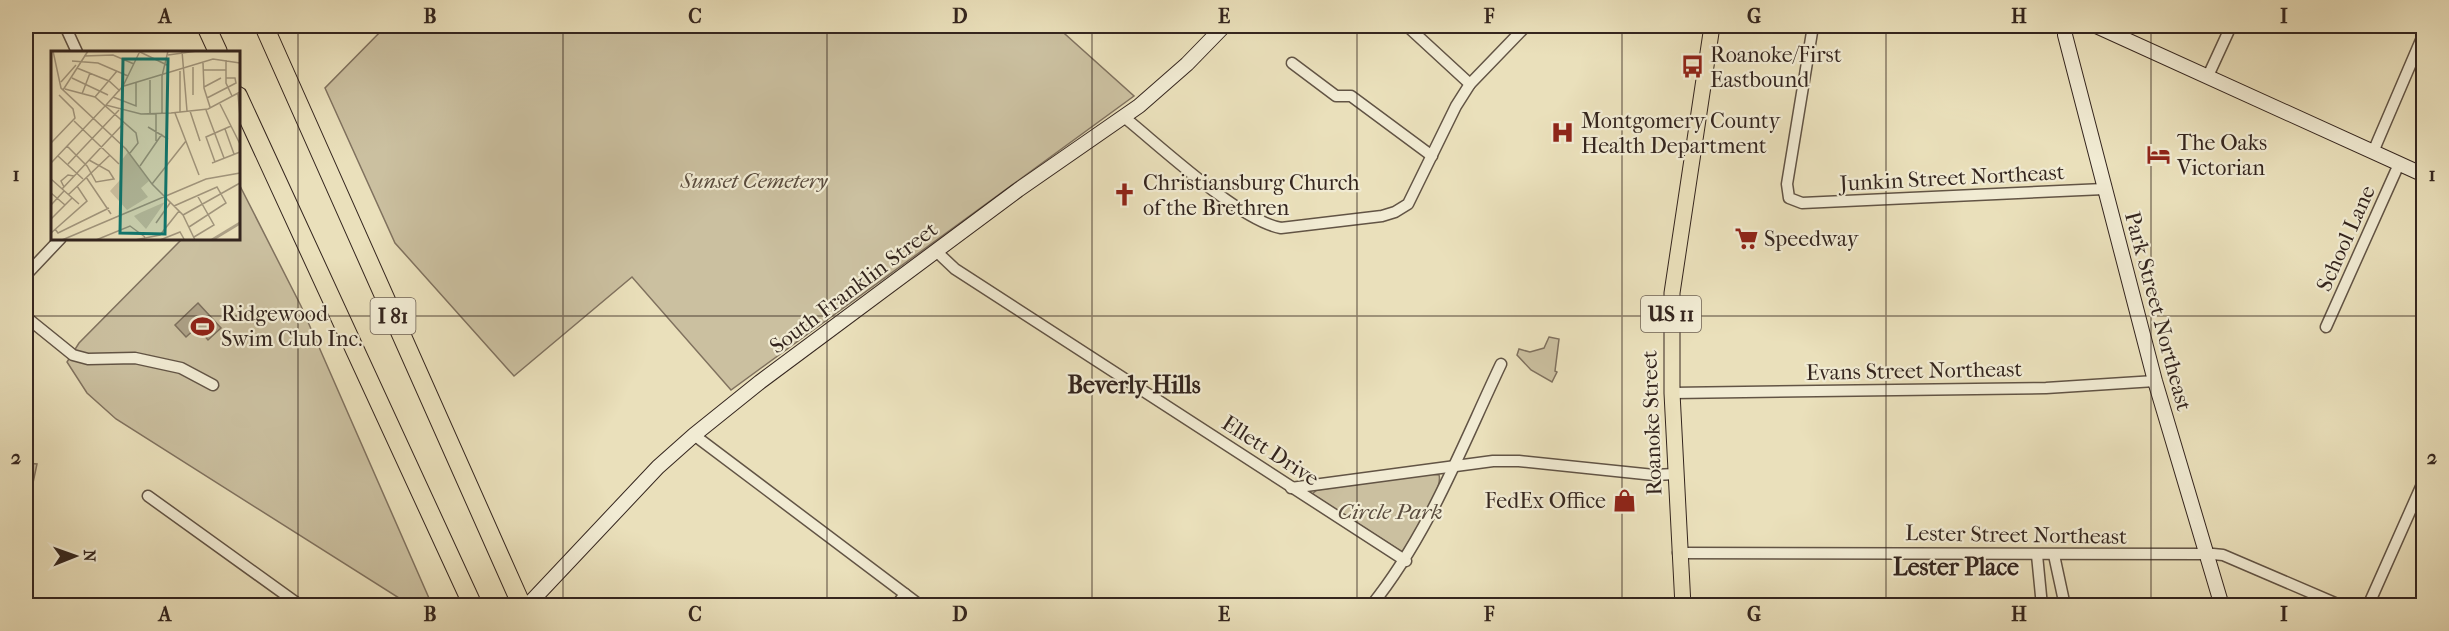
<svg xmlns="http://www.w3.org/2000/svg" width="2449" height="631" viewBox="0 0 2449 631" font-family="'IM FELL French Canon',serif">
  <rect width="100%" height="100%" fill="#eae0bb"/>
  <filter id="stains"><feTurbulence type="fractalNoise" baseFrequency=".00333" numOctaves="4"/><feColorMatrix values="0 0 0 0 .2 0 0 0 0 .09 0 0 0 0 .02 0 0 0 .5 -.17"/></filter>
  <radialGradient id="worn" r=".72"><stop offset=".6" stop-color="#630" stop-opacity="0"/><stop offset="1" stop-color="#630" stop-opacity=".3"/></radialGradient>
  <g fill="#cbc0a0" stroke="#80725f" stroke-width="1.5">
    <path d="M386,26H1056L1134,96L731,390L632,277L514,376L395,243L325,88Z"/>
    <path d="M239,184L301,306L432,605H410L116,419L87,393L67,362L79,343L182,239L238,238Z"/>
    <path d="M1549,337L1559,339L1555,371L1557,372L1552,382L1531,370L1517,355L1519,349L1530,352L1544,348Z"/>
    <path d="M26,463L37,464L26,516Z"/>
    <path d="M1431,474L1439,475C1443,486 1413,545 1402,552L1312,494L1317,490Z"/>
  </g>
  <path fill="#aca086" stroke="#7c6f5c" stroke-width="1.5" d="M198,303L221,328L208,340L197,327L186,337L175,325Z"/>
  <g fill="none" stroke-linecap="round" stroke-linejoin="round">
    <defs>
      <g id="street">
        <path d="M65,26L77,52"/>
        <path d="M1407,26L1470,84"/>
        <path d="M1813,26L1787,184L1789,198L1802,203L2104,189"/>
        <path d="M1292,63L1336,96H1351L1432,156"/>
        <path d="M2208,76L2231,26"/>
        <path d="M1124,117C1160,146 1240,221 1281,228L1382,216L1395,212L1408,204L1456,106L1470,84L1526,26"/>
        <path d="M2373,152L2424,33"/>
        <path d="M936,251L955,269L1406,561"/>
        <path d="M26,275L61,238"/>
        <path d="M26,317L73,355L88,359L135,358L181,368L213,385"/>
        <path d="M2326,327L2399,164"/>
        <path d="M1672,393L2046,388L2155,381"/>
        <path d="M694,435L921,606"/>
        <path d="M1291,488L1493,461H1519L1654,475L1675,474"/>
        <path d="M148,496L301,606"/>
        <path d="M1678,553L2213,554L2223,555L2342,606"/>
        <path d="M2037,555L2042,606"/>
        <path d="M2054,555L2065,606"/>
        <path d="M896,606L905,594"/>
        <path d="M1371,606C1429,534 1462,446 1501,364"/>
        <path d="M2368,606L2424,480"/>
      </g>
      <g id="secondary">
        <path d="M2066,26L2065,35L2155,381L2222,606"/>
        <path d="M2096,26L2424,175"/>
        <path d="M527,606L658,467L694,435L760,382L1018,190L1139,106L1187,64L1224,26"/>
      </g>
      <path id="primary" d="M1683,606L1672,393V293L1712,26"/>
      <g id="highway">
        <path d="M206,26L218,52"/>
        <path d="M264,26L522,606"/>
        <path d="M238,96L473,606"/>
      </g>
    </defs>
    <use href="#street" stroke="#625445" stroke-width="13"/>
    <use href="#secondary" stroke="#34251e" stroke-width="16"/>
    <use href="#primary" stroke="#34251e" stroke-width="17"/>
    <use href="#highway" stroke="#34251e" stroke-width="20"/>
    <use href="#street" stroke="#f1ebd3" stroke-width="10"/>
    <use href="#secondary" stroke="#f1ebd3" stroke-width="14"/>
    <use href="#primary" stroke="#eae0bb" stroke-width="15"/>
    <use href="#highway" stroke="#eae0bb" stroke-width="18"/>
  </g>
  <path fill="none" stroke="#34251e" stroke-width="1.5" stroke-opacity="0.55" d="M298,26V606M563,26V606M827,26V606M1092,26V606M1357,26V606M1622,26V606M1886,26V606M2151,26V606M26,316H2424"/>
  <defs>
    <symbol id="bus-bare" viewBox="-9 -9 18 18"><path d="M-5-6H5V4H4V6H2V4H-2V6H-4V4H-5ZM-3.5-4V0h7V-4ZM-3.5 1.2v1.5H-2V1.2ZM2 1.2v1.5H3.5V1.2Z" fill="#8f2418" stroke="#f1ebd3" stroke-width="2.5" paint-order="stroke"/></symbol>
    <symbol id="hospital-bare" viewBox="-9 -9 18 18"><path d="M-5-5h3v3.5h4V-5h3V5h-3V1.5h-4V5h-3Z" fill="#8f2418" stroke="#f1ebd3" stroke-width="2.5" paint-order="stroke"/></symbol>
    <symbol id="hotel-bare" viewBox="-9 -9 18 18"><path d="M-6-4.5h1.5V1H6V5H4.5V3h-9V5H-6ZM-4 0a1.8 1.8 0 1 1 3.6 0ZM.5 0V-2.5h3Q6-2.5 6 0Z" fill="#8f2418" stroke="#f1ebd3" stroke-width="2.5" paint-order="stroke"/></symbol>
    <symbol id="church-bare" viewBox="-9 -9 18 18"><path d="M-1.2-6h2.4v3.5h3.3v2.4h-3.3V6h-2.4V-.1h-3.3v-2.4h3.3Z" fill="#8f2418" stroke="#f1ebd3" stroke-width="2.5" paint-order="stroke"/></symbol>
    <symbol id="supermarket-bare" viewBox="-9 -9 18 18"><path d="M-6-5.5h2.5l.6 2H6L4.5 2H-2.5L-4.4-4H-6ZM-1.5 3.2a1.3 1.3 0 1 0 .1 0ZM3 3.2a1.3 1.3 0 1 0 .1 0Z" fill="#8f2418" stroke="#f1ebd3" stroke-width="2.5" paint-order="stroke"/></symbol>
    <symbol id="stadium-bare" viewBox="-9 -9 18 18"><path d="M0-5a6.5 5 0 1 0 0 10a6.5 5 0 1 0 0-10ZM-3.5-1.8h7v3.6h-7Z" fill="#8f2418" stroke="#f1ebd3" stroke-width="2.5" paint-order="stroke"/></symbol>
    <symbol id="shop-bare" viewBox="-9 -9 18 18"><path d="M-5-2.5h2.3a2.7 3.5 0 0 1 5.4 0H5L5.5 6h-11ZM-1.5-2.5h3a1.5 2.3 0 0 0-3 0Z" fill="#8f2418" stroke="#f1ebd3" stroke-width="2.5" paint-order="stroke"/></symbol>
  </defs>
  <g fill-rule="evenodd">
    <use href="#bus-bare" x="1676" y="50" width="33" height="33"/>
    <use href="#hospital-bare" x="1546" y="116" width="33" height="33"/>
    <use href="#hotel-bare" x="2142" y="138" width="33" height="33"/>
    <use href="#church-bare" x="1108" y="178" width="33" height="33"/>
    <use href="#supermarket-bare" x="1730" y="222" width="33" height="33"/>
    <use href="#stadium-bare" x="186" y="310" width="33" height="33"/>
    <use href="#shop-bare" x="1608" y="484" width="33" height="33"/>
  </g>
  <g text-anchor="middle" stroke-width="4.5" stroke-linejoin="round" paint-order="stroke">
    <g fill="#f1ebd3" stroke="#6d6054" stroke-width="1.5">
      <rect x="1641" y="296" width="60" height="36" rx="4.5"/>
      <rect x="370.5" y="298" width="45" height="36" rx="4.5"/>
    </g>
    <g font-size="21" font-weight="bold" fill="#34251e">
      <text x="1671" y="321">US 11</text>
      <text x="393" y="323">I 81</text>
    </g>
    <g font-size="22" fill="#34251e" stroke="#f1ebd3" text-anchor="start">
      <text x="1710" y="62">Roanoke/First<tspan x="1710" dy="25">Eastbound</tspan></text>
      <text x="1581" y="128">Montgomery County<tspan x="1581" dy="25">Health Department</tspan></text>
      <text x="2177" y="150">The Oaks<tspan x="2177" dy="25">Victorian</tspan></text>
      <text x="1143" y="190">Christiansburg Church<tspan x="1143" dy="25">of the Brethren</tspan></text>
      <text x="1764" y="246">Speedway</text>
      <text x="221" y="321">Ridgewood<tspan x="221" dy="25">Swim Club Inc.</tspan></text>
      <text x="1606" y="508" text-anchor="end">FedEx Office</text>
    </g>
    <g font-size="22" fill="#34251e" stroke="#f1ebd3">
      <text transform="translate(1952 177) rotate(-3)" y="8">Junkin Street Northeast</text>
      <text transform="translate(2345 238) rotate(-66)" y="8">School Lane</text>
      <text transform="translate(853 287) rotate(-37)" y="8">South Franklin Street</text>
      <text transform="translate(2159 311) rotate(75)" y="8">Park Street Northeast</text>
      <text transform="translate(1914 370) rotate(-1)" y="8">Evans Street Northeast</text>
      <text transform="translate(1651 423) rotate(-92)" y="8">Roanoke Street</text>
      <text transform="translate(1271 450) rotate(33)" y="8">Ellett Drive</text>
      <text transform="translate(2016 534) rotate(1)" y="8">Lester Street Northeast</text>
    </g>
    <g font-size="22" font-style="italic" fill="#5a4c3e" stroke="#f1ebd3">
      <text x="754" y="188">Sunset Cemetery</text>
      <text x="1390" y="519">Circle Park</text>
    </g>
    <g font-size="24" font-weight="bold" fill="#34251e" stroke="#f1ebd3">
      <text x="1134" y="393">Beverly Hills</text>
      <text x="1956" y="575">Lester Place</text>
    </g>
  </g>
  <g transform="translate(51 51)">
    <rect width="189" height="189" fill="#eae0bb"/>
    <path d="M77,101L98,130L90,137L97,146L76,159L59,140L69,129L70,110ZM114,151L95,178L83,165L91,161Z" fill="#cbc0a0"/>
    <path fill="none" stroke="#aca086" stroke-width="3" d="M161,189L189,172"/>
    <path fill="none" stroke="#a1957c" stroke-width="1.5" d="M2,0L10,37L75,98L101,133L132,164L144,189M87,0L116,14M131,0L136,60M117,4L146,0M33,5L62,4L83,13M175,9V32L181,45M21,10L47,12L77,25M152,12L153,37L159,56M142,16V44M26,17L58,30L69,40M153,19H175M129,20V61M21,27L57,44M99,29V63M10,31L25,14M73,35L162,8L189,12M153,36L170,27M14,38L44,46L85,82L87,92L79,102M12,39L37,0M31,43L39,22M187,43L189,66M44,46L66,20M62,46L85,55V32M156,47L185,32L184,27H175M169,53L189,93M55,54L72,35L89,0M155,59L173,107M139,60L149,90M111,62V25L117,0M124,62L148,124M105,63V90M23,70L68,113M97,76L117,88M174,78L183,103M0,92L24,67L22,58L8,44M16,95L36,115L45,131L63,128L58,120L38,109M7,105L32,128M164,111L155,86L180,75M0,112L55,54L90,63L120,62L157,58L189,41M161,112L189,101M17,113L68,59M89,115L111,83M35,126L60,163M0,128L28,153M101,133L135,90M13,136L10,130L17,124L23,125M11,138L72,73M0,142L14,154M17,144L59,104M0,154L13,140M123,155L166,136L175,152L138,176M132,164L189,132M0,168L21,147M105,172L119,152M4,178L7,182L58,157M0,182L36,150L26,135M143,186L163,174L146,144M11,189L155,128L189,122M45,189L79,175L94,186M84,189L109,184L128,160M109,189L129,181L133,188"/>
    <path fill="#0f766e" fill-opacity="0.15" stroke="#0f766e" stroke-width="3" d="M72,8H117L114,183L69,182Z"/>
    <rect width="189" height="189" fill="none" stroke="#34251e" stroke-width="3"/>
  </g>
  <rect width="2449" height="631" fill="none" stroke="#eae0bb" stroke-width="66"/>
  <g transform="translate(75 556) rotate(89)" stroke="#f1ebd3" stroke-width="4.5" paint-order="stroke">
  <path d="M0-4.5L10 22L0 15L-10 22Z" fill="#34251e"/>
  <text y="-9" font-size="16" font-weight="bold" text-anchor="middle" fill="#34251e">N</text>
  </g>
  <rect x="33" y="33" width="2383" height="565" fill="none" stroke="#34251e" stroke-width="2"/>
  <g font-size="20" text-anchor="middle" font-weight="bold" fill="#34251e">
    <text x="165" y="23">A</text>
    <text x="430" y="23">B</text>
    <text x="695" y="23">C</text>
    <text x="960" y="23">D</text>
    <text x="1224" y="23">E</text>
    <text x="1489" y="23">F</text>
    <text x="1754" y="23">G</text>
    <text x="2019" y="23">H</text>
    <text x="2284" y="23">I</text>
    <text x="16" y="181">1</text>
    <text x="2432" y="181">1</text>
    <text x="16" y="464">2</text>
    <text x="2432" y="464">2</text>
    <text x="165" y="621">A</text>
    <text x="430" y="621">B</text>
    <text x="695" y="621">C</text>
    <text x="960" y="621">D</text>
    <text x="1224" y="621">E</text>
    <text x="1489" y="621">F</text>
    <text x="1754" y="621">G</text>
    <text x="2019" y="621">H</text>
    <text x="2284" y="621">I</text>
  </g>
  <rect width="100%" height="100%" filter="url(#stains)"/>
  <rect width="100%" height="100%" fill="url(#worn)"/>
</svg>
